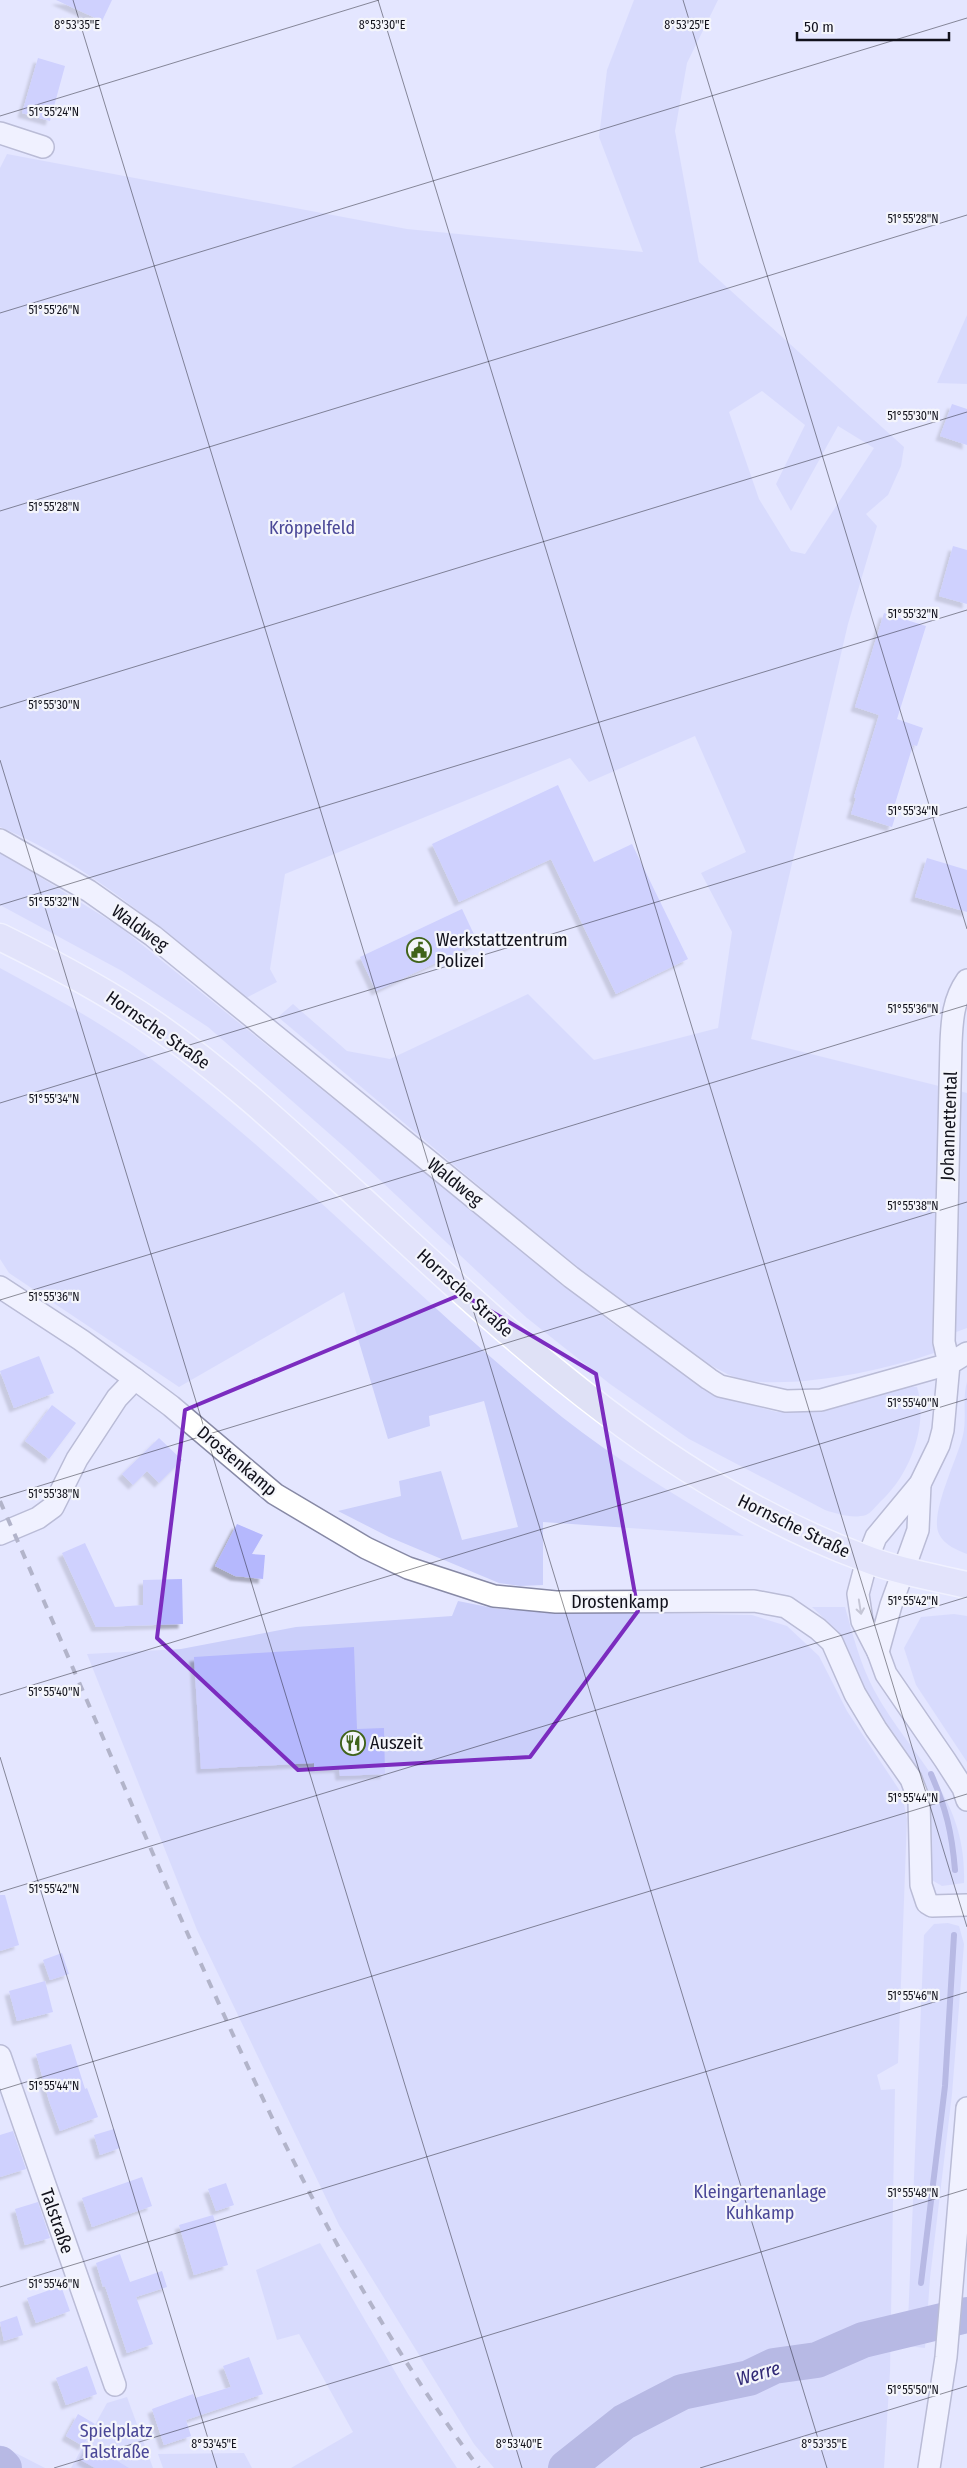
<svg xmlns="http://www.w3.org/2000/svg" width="967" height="2468" viewBox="0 0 967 2468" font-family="'Fira Sans Condensed',sans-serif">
  <defs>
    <filter id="shadow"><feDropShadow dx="-4.5" dy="4.5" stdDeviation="1" flood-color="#0004"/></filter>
  </defs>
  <rect width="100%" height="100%" fill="#e4e6ff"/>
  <g fill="#cbcffa" fill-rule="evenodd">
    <path d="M634,0H718L687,63L675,131L699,262L904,447L901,466L888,495L866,514L877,526L848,624L751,1039L967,1093V1328L935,1340L934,1353C882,1371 804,1387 749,1381C734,1379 720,1370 707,1363L578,1269L278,1017L293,1004L347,1051L390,1059L528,994L594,1060L718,1028L732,932L701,873L746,852L695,736L589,782L570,758L285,874L270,969L277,982L246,998C169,936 92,865 0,827V168L7,154L407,229L643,252L599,137L607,70ZM762,391L805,425L776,484L791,511L838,426L874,448L805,554L791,551L759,499L729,412Z"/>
    <path d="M967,315V384L937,383Z"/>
    <path d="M0,852L120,927L609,1321L707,1388L736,1401L777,1412L821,1409L904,1386L917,1387C929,1426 909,1476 880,1502C876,1506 871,1513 866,1515C852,1519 838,1514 825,1510L689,1439L610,1384L527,1318L349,1151L208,1027L122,971L0,905Z"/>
    <path d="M0,968C51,996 103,1023 150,1058C295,1168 420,1303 562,1417C619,1462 681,1499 744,1536L543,1522V1585L520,1586L499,1583L389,1537L338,1511L401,1496L399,1481L441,1471L462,1540L518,1527L484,1401L429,1416L430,1426L388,1439L344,1292L179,1387L9,1273L0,1259Z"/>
    <path d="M967,1382V1554C957,1550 944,1545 939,1534C929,1514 958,1458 963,1435C967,1418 962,1398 967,1382Z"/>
    <path d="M458,1601L498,1609L752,1615L787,1626L819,1656L847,1711L902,1794L907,1819L898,2063L877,2075L881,2090L895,2089L890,2372L884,2468H494L474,2444L339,2225L197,1930L87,1654L181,1649L296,1627L452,1616Z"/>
    <path d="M812,1607H845C853,1635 860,1664 874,1690C910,1757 967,1794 964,1883L942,1886L930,1879V1803L924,1782L916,1765L869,1698L840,1638L830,1624Z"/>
    <path d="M954,1614L967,1616V1762L916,1685L904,1648L921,1617Z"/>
    <path d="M948,1923L959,1926L964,1944L952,2094L930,2278L925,2348L907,2346L924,1935L934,1924Z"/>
    <path d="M320,2243L408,2394L457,2468H291L353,2432L299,2334L277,2340L256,2270Z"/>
    <path d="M127,2397L153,2468H71L107,2403Z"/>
    <path d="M0,2445L45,2468H0Z"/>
    <path d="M244,2453L252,2468H163L158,2454Z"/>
  </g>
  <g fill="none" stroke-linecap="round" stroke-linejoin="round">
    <g stroke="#8183c4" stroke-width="6">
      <path d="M931,1774C946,1808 952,1833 955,1870"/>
      <path d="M921,2283L945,2086L954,1935"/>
    </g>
    <g stroke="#8183c4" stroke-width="36">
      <path d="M0,2464L4,2468"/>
      <path d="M566,2468L624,2422L682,2392L749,2378L774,2366L817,2360L863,2340L967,2315"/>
    </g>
  </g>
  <g fill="#b5b8fd" filter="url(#shadow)">
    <path d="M56,0H112L102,21Z"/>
    <path d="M38,58L65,66L50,121L22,113Z"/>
    <path d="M952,404L967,409V445L940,436Z"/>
    <path d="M953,546L967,550V604L939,596Z"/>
    <path d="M884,613L926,626L897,719L923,728L917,746L913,745L894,807L898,808L892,827L851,814L856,798L854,797L879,715L855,707Z"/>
    <path d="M558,785L594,862L632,844L688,959L616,994L551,859L459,902L432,844Z"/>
    <path d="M927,858L967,870V912L915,897Z"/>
    <path d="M462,909L478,943L376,991L360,957Z"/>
    <path d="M39,1356L54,1393L14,1408L0,1371Z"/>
    <path d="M52,1405L76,1423L49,1459L25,1441Z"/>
    <path d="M159,1438L182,1460L159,1483L147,1471L133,1485L122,1474Z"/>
    <path d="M237,1524L263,1535L252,1554L265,1555L263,1579L235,1576L215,1566Z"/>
    <path d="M85,1543L115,1607L143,1605V1580L182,1579L183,1624L96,1627L62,1553Z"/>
    <path d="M354,1647L357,1729L384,1728L385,1774L340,1776L339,1768L314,1769V1763L201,1769L194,1657Z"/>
    <path d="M0,1895H5L19,1945L0,1951Z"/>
    <path d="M62,1953L69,1974L50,1980L43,1960Z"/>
    <path d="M45,1981L53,2012L17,2021L9,1991Z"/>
    <path d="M71,2044L85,2089L87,2088L98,2117L60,2131L49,2101L36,2054Z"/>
    <path d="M114,2129L120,2148L100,2155L94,2135Z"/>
    <path d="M13,2131L26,2169L0,2177V2135Z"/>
    <path d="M142,2177L152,2206L92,2227L82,2198Z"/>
    <path d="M226,2183L234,2205L216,2211L208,2189Z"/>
    <path d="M38,2202L50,2238L25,2245L15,2209Z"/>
    <path d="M213,2215L228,2265L194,2275L179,2225Z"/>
    <path d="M120,2254L130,2282L162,2271L167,2287L136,2297L153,2344L127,2353L105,2286L103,2287L96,2263Z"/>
    <path d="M61,2286L70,2311L36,2323L27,2298Z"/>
    <path d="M17,2316L23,2335L4,2341L0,2322Z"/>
    <path d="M249,2357L263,2394L186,2420L191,2436L164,2445L152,2409L193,2394L195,2398L231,2387L223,2366Z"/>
    <path d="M87,2366L97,2394L66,2405L56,2378Z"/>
    <path d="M78,2414L95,2424L83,2446L66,2436Z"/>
    <path d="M89,2444L129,2468H95L81,2460Z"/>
  </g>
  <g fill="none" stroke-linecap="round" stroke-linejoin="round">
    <defs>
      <g id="minor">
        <path d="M0,133L43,147"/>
        <path d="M0,840L89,891L153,936L571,1277L709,1379L720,1386L786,1401L821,1400L949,1364L944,1342L951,1043C952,1020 953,1000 967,980"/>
        <path d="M0,1287L81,1340L135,1379"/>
        <path d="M967,1353L949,1364L943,1430L939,1445L920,1484L876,1537L867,1560L858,1594L862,1621L878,1652L886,1674L945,1760L963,1788L967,1800"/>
        <path d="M0,1534L38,1518L53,1507L77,1459L117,1398L135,1379L171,1406L275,1494L366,1548L408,1568L494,1596L556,1602L754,1601L786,1607L818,1629L832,1642L855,1694L876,1729L911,1779L919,1800L921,1885L927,1903L932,1906L967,1905"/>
        <path d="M878,1652L891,1605L918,1530L920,1484"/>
        <path d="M0,2056L115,2385"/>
        <path d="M929,2468L946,2357L967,2108"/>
      </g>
      <path id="major" d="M0,937C53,963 106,991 154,1024C227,1074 293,1136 358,1196C510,1336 666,1485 864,1558C897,1571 932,1577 967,1585"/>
    </defs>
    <use href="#minor" stroke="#8789a5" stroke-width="24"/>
    <use href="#major" stroke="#fff" stroke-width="29"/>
    <use href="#minor" stroke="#fff" stroke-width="21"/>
    <use href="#major" stroke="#dfe1f6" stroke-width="26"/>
    <path stroke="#777889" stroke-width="4" stroke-dasharray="9 9" stroke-linecap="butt" d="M0,1501C59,1635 117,1770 175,1905C262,2103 349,2293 479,2468"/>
  </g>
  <defs><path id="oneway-shaft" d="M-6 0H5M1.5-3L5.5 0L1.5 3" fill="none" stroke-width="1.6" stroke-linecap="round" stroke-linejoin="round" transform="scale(1.25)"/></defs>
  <use stroke="#a0a0a4" href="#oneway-shaft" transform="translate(860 1607) rotate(81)"/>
  <path d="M0 0H967V2468H0ZM462,1294L596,1374L638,1611L530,1757L298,1770L157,1638L185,1410Z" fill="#e4e6ff" fill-opacity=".55" fill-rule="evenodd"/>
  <path fill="none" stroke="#7b2cbf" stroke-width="4" stroke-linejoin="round" d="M462,1294L596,1374L638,1611L530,1757L298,1770L157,1638L185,1410Z"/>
  <path fill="none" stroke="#11111b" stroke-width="1" stroke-opacity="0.45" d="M73,0L827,2468M378,0L967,1927M683,0L967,929M0,116L379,0M0,313L967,18M0,511L967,215M0,708L967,412M0,760L522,2468M0,905L967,610M0,1103L967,807M0,1300L967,1005M0,1498L967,1202M0,1695L967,1399M0,1757L217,2468M0,1892L967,1597M0,2090L967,1794M0,2287L967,1992M54,2468L967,2189M700,2468L967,2386"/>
  <defs>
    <symbol id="civic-ring" viewBox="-11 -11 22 22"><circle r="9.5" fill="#f4f5fb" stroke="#40631a" stroke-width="1.5"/><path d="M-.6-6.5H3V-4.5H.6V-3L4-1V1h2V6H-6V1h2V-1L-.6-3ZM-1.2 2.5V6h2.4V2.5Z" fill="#40631a"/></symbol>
    <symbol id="restaurant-ring" viewBox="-11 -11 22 22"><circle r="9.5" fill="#f4f5fb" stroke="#40631a" stroke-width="1.5"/><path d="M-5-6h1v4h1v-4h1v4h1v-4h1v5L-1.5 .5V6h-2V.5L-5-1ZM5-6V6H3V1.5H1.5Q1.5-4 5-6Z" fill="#40631a"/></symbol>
  </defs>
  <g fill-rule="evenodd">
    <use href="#civic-ring" x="405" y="936" width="28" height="28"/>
    <use href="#restaurant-ring" x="339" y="1729" width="28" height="28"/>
  </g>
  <g text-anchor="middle" stroke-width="4.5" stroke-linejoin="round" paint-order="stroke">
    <g font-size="18" fill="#4a4797" stroke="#f4f5fb">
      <text x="312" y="534">Kröppelfeld</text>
      <text x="760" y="2198">Kleingartenanlage<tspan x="760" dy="21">Kuhkamp</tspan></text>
      <text x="116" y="2437">Spielplatz<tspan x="116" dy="21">Talstraße</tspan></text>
    </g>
    <g font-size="18" fill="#11111b" stroke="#f4f5fb">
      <text transform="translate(140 928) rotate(36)" y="6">Waldweg</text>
      <text transform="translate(158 1030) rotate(35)" y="6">Hornsche Straße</text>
      <text transform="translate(949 1126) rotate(-88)" y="6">Johannettental</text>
      <text transform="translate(455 1182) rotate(39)" y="6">Waldweg</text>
      <text transform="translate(465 1293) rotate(42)" y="6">Hornsche Straße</text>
      <text transform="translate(237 1461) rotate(40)" y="6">Drostenkamp</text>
      <text transform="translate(794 1526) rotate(26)" y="6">Hornsche Straße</text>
      <text x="620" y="1608">Drostenkamp</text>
      <text transform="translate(57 2221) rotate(71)" y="6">Talstraße</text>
    </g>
    <g font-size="18" fill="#11111b" stroke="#f4f5fb" text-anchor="start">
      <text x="436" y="946">Werkstattzentrum<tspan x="436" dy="21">Polizei</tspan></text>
      <text x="370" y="1749">Auszeit</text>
    </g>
    <g font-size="19" font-style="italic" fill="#302875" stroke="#f4f5fb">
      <text transform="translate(758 2373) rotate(-16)" y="7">Werre</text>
    </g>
  </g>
  <g font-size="12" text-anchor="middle" fill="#11111b" stroke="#f4f5fb" stroke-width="4.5" stroke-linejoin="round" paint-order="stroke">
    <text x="77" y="29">8°53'35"E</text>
    <text x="382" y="29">8°53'30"E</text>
    <text x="687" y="29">8°53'25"E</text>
    <text x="54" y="116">51°55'24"N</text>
    <text x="913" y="223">51°55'28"N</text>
    <text x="54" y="314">51°55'26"N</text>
    <text x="913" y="420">51°55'30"N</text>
    <text x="54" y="511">51°55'28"N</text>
    <text x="913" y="618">51°55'32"N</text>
    <text x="54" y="709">51°55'30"N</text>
    <text x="913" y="815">51°55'34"N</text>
    <text x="54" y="906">51°55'32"N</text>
    <text x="913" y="1013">51°55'36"N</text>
    <text x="54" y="1103">51°55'34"N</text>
    <text x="913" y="1210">51°55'38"N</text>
    <text x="54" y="1301">51°55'36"N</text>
    <text x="913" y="1407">51°55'40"N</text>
    <text x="54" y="1498">51°55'38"N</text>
    <text x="913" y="1605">51°55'42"N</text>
    <text x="54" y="1696">51°55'40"N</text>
    <text x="913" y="1802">51°55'44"N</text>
    <text x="54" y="1893">51°55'42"N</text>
    <text x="913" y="2000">51°55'46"N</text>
    <text x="54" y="2090">51°55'44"N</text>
    <text x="913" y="2197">51°55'48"N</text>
    <text x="54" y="2288">51°55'46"N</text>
    <text x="913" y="2394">51°55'50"N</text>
    <text x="214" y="2448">8°53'45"E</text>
    <text x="519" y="2448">8°53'40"E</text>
    <text x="824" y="2448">8°53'35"E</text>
  </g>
  <path d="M797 32v8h152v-8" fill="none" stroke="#11111b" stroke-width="2.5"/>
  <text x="804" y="32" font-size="15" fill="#11111b" stroke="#f4f5fb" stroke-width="4" paint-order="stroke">50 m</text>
</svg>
